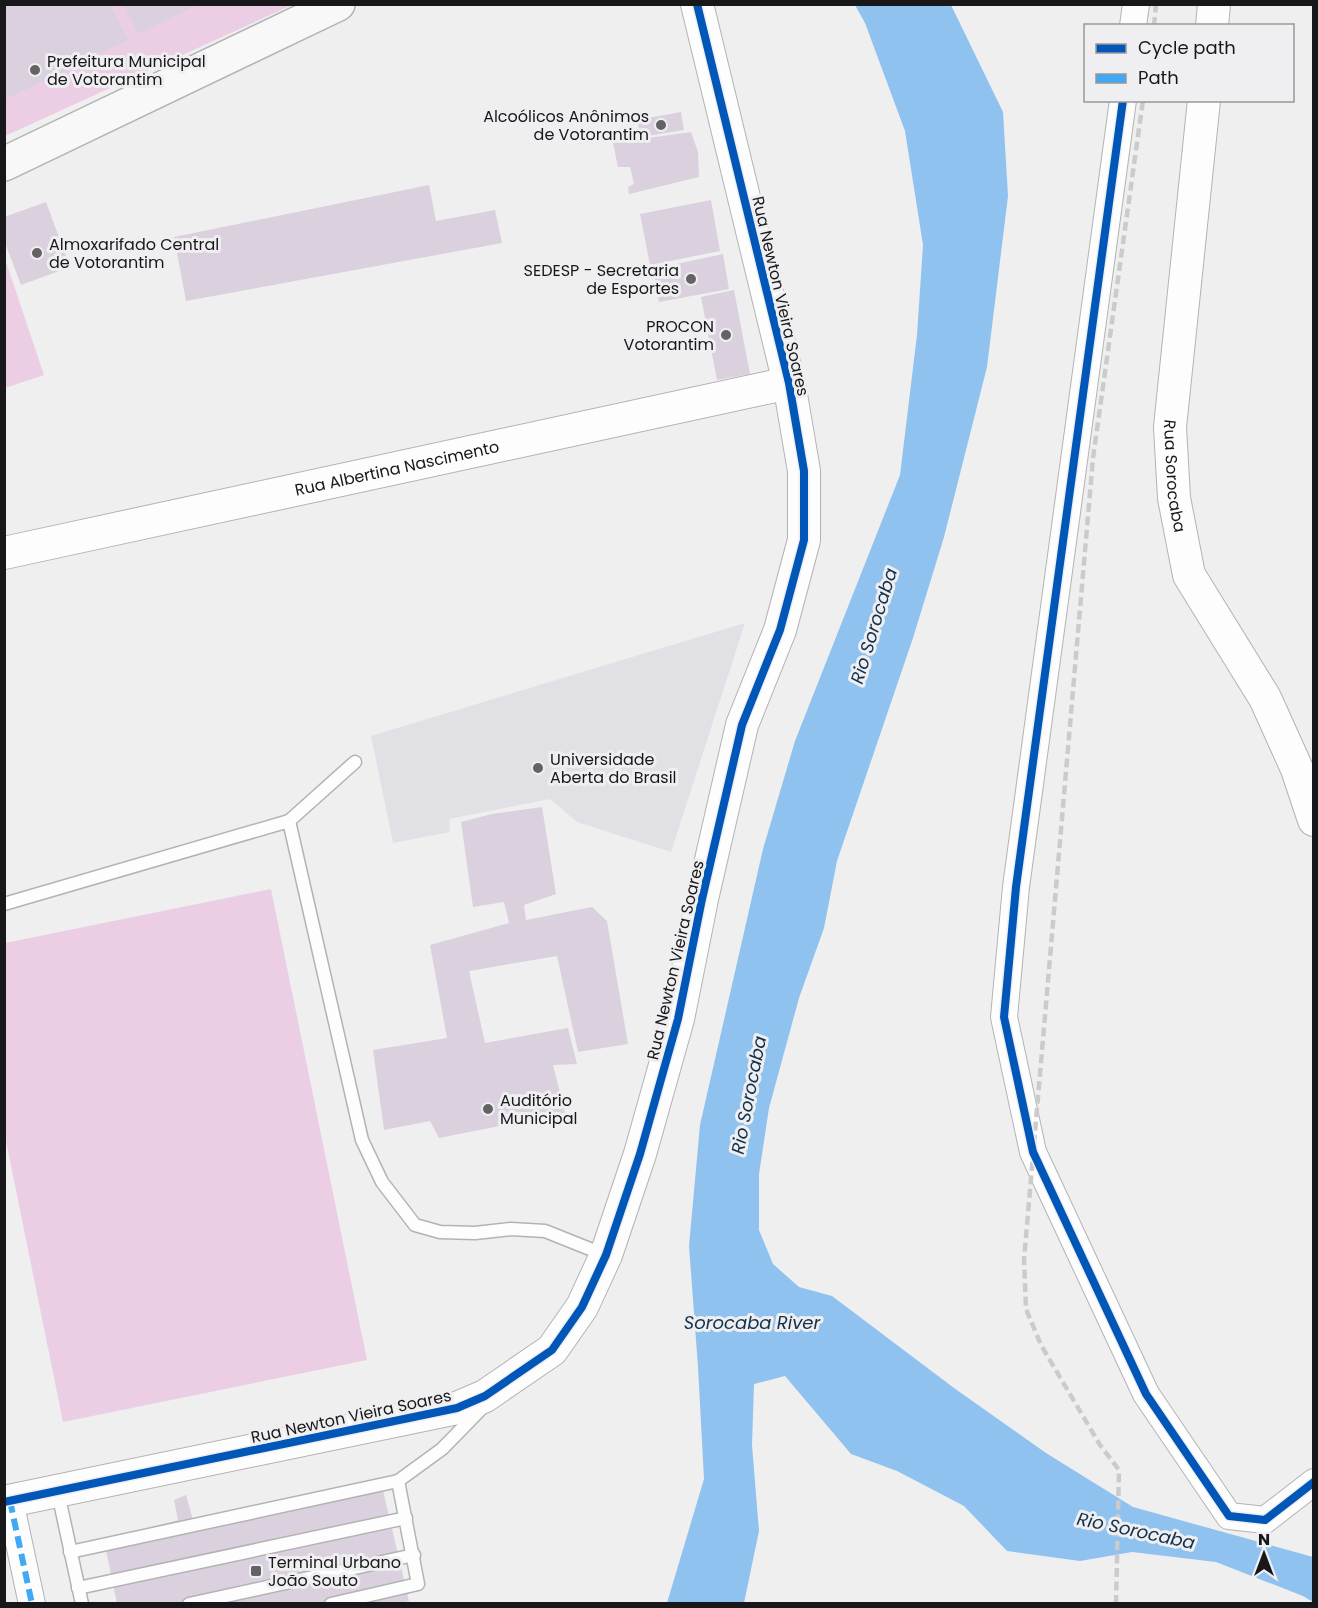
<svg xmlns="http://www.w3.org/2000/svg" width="1318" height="1608" viewBox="0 0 1318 1608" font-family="Poppins,sans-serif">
  <rect width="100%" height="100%" fill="#efeff0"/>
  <path fill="#e1e0e5" d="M745,623L671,852L577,822L550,799L449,819L450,832L393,843L371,736Z"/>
  <g fill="#ebcee3">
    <path d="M5,4L292,5L5,136Z"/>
    <path d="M5,259L44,375L5,388H4Z"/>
    <path d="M271,889L367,1360L63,1422L5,1136V943Z"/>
  </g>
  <path fill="#8fc2ef" d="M855,5H951L1003,112L1008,196L987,367L944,537L913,638L837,861L824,928L799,998L769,1108L759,1174V1230L773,1264L799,1287L832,1296L954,1388L1046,1453L1133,1507L1313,1557V1602L1303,1596L1216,1562L1132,1552L1080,1561L1007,1551L964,1506L897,1471L851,1454L785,1376L754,1384L752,1445L759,1531L744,1603H667L704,1479L698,1367L689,1246L700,1125L763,849L795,741L900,475L917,335L923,245L905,131L865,23Z"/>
  <g fill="#dad0de">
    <path d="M4,4H110L128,40L4,100Z"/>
    <path d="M124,4H200L138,34Z"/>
    <path d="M681,112L684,130L641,137L637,120Z"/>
    <path d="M691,132L698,152L699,177L629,194L628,187L634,184L630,167H618L613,143Z"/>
    <path d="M429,185L436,221L495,210L502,243L186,301L174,237Z"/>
    <path d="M711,200L720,251L650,265L640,214Z"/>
    <path d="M46,202L70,267L21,285L4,240V217Z"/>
    <path d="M723,254L729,289L659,302L653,269Z"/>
    <path d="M734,290L750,374L717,380L701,297Z"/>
    <path d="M542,807L556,894L524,905L526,920L592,907L607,921L628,1044L578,1052L557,956L469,971L485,1043L568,1028L577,1064L553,1065L565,1113L439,1138L430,1121L384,1130L373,1050L447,1038L430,945L509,923L504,902L473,907L461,822L492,814Z"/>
    <path d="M381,1482L409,1601L395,1604H117L104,1540L178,1520L174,1500L186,1495L193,1520Z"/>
  </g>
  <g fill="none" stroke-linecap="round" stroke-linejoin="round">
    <defs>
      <g id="service">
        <path d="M289,821L355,762"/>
        <path d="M4,904L289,821L362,1140L382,1182L415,1225L440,1232L475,1233L511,1229L545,1231L605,1255"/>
        <path d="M58,1493L82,1604"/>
        <path d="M70,1552L398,1481L442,1449L483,1407"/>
        <path d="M78,1588L406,1518"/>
        <path d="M189,1604L414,1555"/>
        <path d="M331,1604L418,1584L398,1481"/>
      </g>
      <g id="minor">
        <path d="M1133,26L1136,4"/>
        <path d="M1123,100L1016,887L1004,1017L1033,1152L1146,1394L1229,1516L1265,1520L1314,1482"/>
        <path d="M10,1501L32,1604"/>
      </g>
      <g id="tertiary">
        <path d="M1212,26L1214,4"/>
        <path id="s1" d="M1204,100L1170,427L1174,498L1189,575L1265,698L1297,769L1314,820"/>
        <path id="s2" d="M4,553L789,383"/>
        <path d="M4,1502L457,1408L485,1396L552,1350L582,1307L606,1255L640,1154L678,1019L702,899L742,725L780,630L804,540V471L789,383L697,4"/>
      </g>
      <path id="secondary" d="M4,164L338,4"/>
    </defs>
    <use href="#service" stroke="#b3b3b4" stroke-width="15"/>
    <use href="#minor" stroke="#b3b3b4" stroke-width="28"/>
    <use href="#tertiary" stroke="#b3b3b4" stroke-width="34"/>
    <use href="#secondary" stroke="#b3b3b4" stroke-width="36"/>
    <use href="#service" stroke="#fdfdfd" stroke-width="12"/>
    <use href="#minor" stroke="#fdfdfd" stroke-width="26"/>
    <use href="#tertiary" stroke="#fdfdfd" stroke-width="32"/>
    <use href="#secondary" stroke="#f8f8f9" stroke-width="33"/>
    <g stroke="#cccbcc" stroke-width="4.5" stroke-dasharray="9 4.5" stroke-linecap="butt">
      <path d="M1154,26L1156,4"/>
      <path d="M1116,1604L1119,1470L1100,1445L1041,1345L1026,1309L1024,1260L1093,458L1143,100"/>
    </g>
    <path stroke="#3fa9f5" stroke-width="6" stroke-dasharray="12 6" stroke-linecap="butt" d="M10,1501L32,1604"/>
    <defs>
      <g id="cycleway">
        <path d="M1123,100L1016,887L1004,1017L1033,1152L1146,1394L1229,1516L1265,1520L1314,1482"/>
        <path d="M4,1502L457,1408L485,1396L552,1350L582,1307L606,1255L640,1154L678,1019L702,899L742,725L780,630L804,540V471L789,383L697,4"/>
      </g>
    </defs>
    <use href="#cycleway" stroke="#efeef1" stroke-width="11"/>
    <use href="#cycleway" stroke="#0057b8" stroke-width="8"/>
  </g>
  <g fill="#636364" stroke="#efeef1" stroke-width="2">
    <circle cx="35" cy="70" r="6"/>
    <circle cx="661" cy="125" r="6"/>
    <circle cx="37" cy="253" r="6"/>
    <circle cx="691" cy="279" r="6"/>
    <circle cx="726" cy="335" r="6"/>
    <circle cx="538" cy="768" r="6"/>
    <circle cx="488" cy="1109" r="6"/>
    <rect x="250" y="1565" width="12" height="12" rx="3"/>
  </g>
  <g text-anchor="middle" stroke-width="6" stroke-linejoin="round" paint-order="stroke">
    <g font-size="16" fill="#181719" stroke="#efeef1" text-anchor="start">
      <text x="47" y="67">Prefeitura Municipal<tspan x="47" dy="18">de Votorantim</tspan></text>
      <text x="649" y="122" text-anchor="end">Alcoólicos Anônimos<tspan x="649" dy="18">de Votorantim</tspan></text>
      <text x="49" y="250">Almoxarifado Central<tspan x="49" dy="18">de Votorantim</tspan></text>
      <text x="679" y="276" text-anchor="end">SEDESP - Secretaria<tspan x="679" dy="18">de Esportes</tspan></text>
      <text x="714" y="332" text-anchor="end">PROCON<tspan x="714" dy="18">Votorantim</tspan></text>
      <text x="550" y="765">Universidade<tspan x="550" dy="18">Aberta do Brasil</tspan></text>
      <text x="500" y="1106">Auditório<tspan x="500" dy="18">Municipal</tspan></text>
      <text x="268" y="1568">Terminal Urbano<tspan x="268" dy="18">João Souto</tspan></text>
    </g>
    <g font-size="16" fill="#181719" stroke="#efeef1">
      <text transform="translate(781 296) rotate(77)" y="6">Rua Newton Vieira Soares</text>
      <text dy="6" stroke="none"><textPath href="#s2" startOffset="402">Rua Albertina Nascimento</textPath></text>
      <text dy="6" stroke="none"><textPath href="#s1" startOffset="378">Rua Sorocaba</textPath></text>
      <text transform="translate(675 960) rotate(-77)" y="6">Rua Newton Vieira Soares</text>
      <text transform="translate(351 1416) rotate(-12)" y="6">Rua Newton Vieira Soares</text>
    </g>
    <g font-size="18" font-style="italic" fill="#12314b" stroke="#efeef1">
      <text transform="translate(874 626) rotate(-73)" y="6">Rio Sorocaba</text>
      <text transform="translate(749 1095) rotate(-79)" y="6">Rio Sorocaba</text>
      <text x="752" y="1329">Sorocaba River</text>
      <text transform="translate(1136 1531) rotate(12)" y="6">Rio Sorocaba</text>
    </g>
  </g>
  <rect width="1318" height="1608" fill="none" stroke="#181719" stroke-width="12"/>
  <rect x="1084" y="24" width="210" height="78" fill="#efeef1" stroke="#99989b" stroke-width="1.5"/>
  <rect x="1096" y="44" width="30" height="9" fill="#0057b8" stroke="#99989b" stroke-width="1.5"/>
  <text x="1138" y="54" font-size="18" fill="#181719">Cycle path</text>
  <rect x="1096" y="74" width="30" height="9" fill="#3fa9f5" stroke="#99989b" stroke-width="1.5"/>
  <text x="1138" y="84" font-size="18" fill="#181719">Path</text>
  <g transform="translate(1264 1554)" stroke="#efeef1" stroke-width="4.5" paint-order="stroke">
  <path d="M0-4.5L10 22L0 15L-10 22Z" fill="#181719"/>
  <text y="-9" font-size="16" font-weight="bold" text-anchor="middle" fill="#181719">N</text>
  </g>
</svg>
